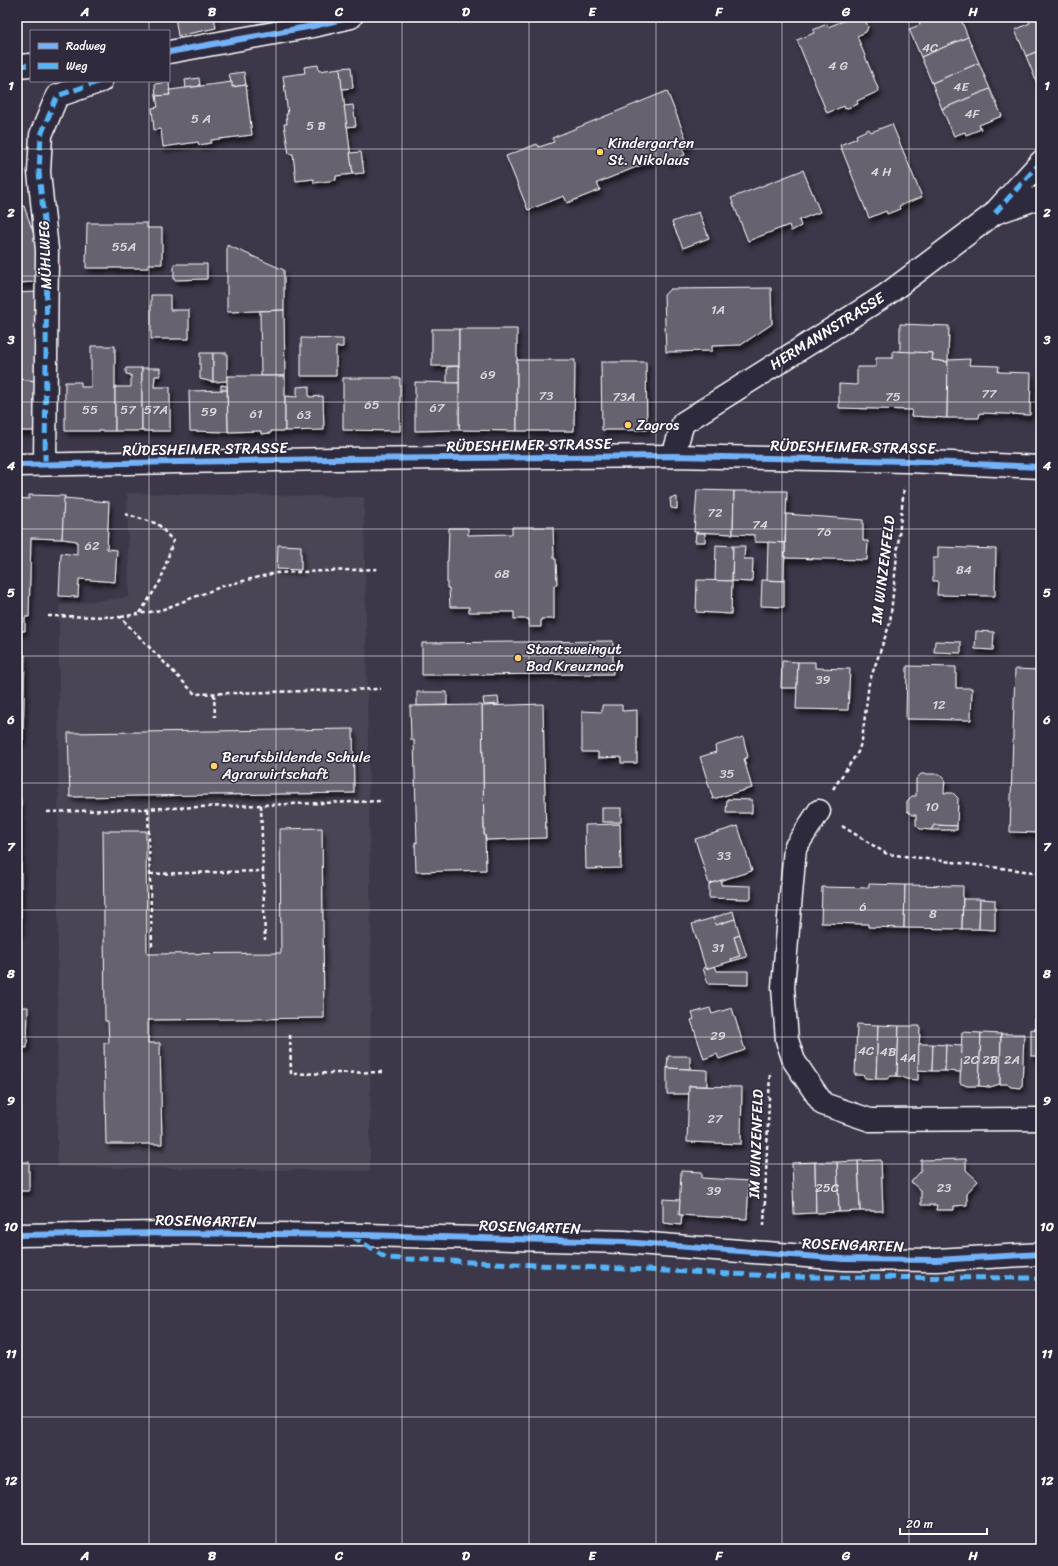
<svg xmlns="http://www.w3.org/2000/svg" width="1058" height="1566" viewBox="0 0 1058 1566" font-family="Sriracha,sans-serif">
  <defs>
    <filter id="shadow"><feDropShadow dx="2.5" dy="4.5" stdDeviation="2" flood-color="#0009"/></filter>
  </defs>
  <rect width="100%" height="100%" fill="#3c3749"/>
  <filter id="ink" filterUnits="userSpaceOnUse"><feTurbulence type="fractalNoise" baseFrequency=".025" numOctaves="2"/><feDisplacementMap in="SourceGraphic" scale="8" xChannelSelector="R" yChannelSelector="G"/><feConvolveMatrix kernelMatrix="1 2 1 2 8 2 1 2 1" color-interpolation-filters="sRGB"/></filter>
  <g filter="url(#ink)">
    <path fill="#494455" d="M127,493L364,497L371,926L370,1171L57,1167L59,605L129,597Z"/>
    <g fill="#666270" stroke="#fff" filter="url(#shadow)">
      <path d="M175,17H214L216,28L178,36Z"/>
      <path d="M853,17H864L868,27L866,32L857,36L879,91L857,101L858,104L845,109L844,106L827,113L797,40L814,33L813,30L827,24L828,27Z"/>
      <path d="M928,17H934L935,18L938,17H960L968,37L921,57L909,29L920,25L919,21Z"/>
      <path d="M1034,17H1041V50L1026,56L1015,30L1030,23L1029,19Z"/>
      <path d="M968,37L979,63L932,83L921,57Z"/>
      <path d="M1041,50V81L1037,83L1026,56Z"/>
      <path d="M979,63L990,89L942,109L932,83Z"/>
      <path d="M318,65L319,71L340,68L353,174L336,176V180L314,183V179L296,181L293,154H289L284,124H287L286,114H288L283,76L305,73L304,67Z"/>
      <path d="M351,67L353,88L342,89L340,68Z"/>
      <path d="M244,72L246,85L232,87L229,74Z"/>
      <path d="M199,78L200,86L186,88L185,80Z"/>
      <path d="M169,82L170,95L156,96L155,84Z"/>
      <path d="M232,82V87L246,85L252,135L211,140V143L199,145L198,142L163,147L161,129L154,130L152,108L158,107L156,96L170,95L169,90H170Z"/>
      <path d="M990,89L1002,116L979,125L981,129L966,135L965,132L954,136L942,109Z"/>
      <path d="M667,91L689,146L682,148L685,155L669,162L666,155L597,183L600,190L567,203L564,196L528,210L506,156L537,144L539,147L554,142L552,138Z"/>
      <path d="M353,105L356,126L347,127L344,106Z"/>
      <path d="M892,124L922,197L899,206L900,209L887,214L886,211L869,218L840,145L857,138L856,135L869,129L871,132Z"/>
      <path d="M361,152L364,173L353,174L350,153Z"/>
      <path d="M803,170L820,212L799,220L801,226L791,231L789,225L748,241L731,198Z"/>
      <path d="M17,206H24L37,243V282L17,283Z"/>
      <path d="M699,212L709,238L683,248L672,222Z"/>
      <path d="M87,223H147V228H162V264H148V268H86Z"/>
      <path d="M227,245L284,270V310L227,312Z"/>
      <path d="M174,264H207V279L174,280Z"/>
      <path d="M771,288L772,324L741,345L712,346V351L666,352L664,295L670,289Z"/>
      <path d="M37,292V381L17,379V293Z"/>
      <path d="M151,295H170V310H189V339H151Z"/>
      <path d="M284,310L285,376H261L260,311Z"/>
      <path d="M900,324L949,326L948,362L932,360L933,353L900,352Z"/>
      <rect x="432" y="329" width="27" height="37"/>
      <path d="M459,329H517V431L459,430Z"/>
      <path d="M301,338L343,339V347H336V376H301Z"/>
      <path d="M91,346H115V431H65V382H81V387H91Z"/>
      <path d="M893,351L933,353L932,360L948,362L947,418L911,416L912,410L839,408V384L857,385V367H876V358H893Z"/>
      <path d="M200,353H213V382L200,379Z"/>
      <path d="M213,353H227V381L213,382Z"/>
      <path d="M970,359L969,365L999,366L998,372L1031,373L1030,415L980,413L979,418H947L948,360Z"/>
      <path d="M517,360H575L574,431H517Z"/>
      <path d="M601,362H646L647,430H602Z"/>
      <path d="M459,366V383H447V367Z"/>
      <path d="M126,368H142V431H115V387H131V375L126,374Z"/>
      <path d="M142,368H160V376H155L154,387H170V431H142Z"/>
      <path d="M227,376H285V431H271V433L261,434V431L228,432Z"/>
      <path d="M343,378H400V431L343,430Z"/>
      <path d="M17,379L37,381V431H17Z"/>
      <path d="M415,382L459,383V430L415,431Z"/>
      <path d="M221,385L227,386V390H221Z"/>
      <path d="M309,386V397L323,396L324,430L285,431V396L297,397V387Z"/>
      <path d="M227,390L228,432L190,431L189,391Z"/>
      <path d="M697,490L734,491L733,534L694,532Z"/>
      <path d="M734,491H787L785,543L755,542V535L733,534Z"/>
      <path d="M29,495L65,496L62,539L31,538L29,617H25V631H17V498L29,499Z"/>
      <path d="M677,497V509L671,508L670,498Z"/>
      <path d="M64,498L109,502L107,549L117,550L115,582L79,579L78,597L59,596L61,553L77,555V541L62,539Z"/>
      <path d="M786,514L863,520V541H868L867,560L785,558Z"/>
      <path d="M512,527H553L554,559H556L557,585H554V619H541V627H529V619H514V612H469V607H450L449,588H447V561H448L449,528H468V535L512,534Z"/>
      <path d="M696,533H705V542H695Z"/>
      <path d="M768,542L785,543L784,581L767,580Z"/>
      <path d="M278,545L301,546V570L277,569Z"/>
      <path d="M716,545L733,546L732,581H715Z"/>
      <path d="M733,546H745L744,559H753L752,582L732,581Z"/>
      <path d="M938,547L996,549L995,596L937,595L938,581H933V558H938Z"/>
      <path d="M697,580L732,581L731,614L696,612Z"/>
      <path d="M762,580L784,581V607L761,606Z"/>
      <path d="M976,631L994,632L993,650L975,649Z"/>
      <path d="M613,641V674L422,675V643Z"/>
      <path d="M935,641L961,642V653L934,652Z"/>
      <path d="M17,655H25L23,740H17Z"/>
      <path d="M1040,660H1041V833L1010,832L1015,669L1040,670Z"/>
      <path d="M782,661L798,662L797,688H781Z"/>
      <path d="M798,662H815V668L850,669L848,710L796,709Z"/>
      <path d="M907,666L956,667V688H972L971,720L906,719Z"/>
      <path d="M417,692H447V705L417,706Z"/>
      <path d="M498,697L499,704L484,705L483,698Z"/>
      <path d="M543,704L546,838L486,840L485,835H484L482,706Z"/>
      <path d="M482,705L484,835H485L486,870L416,872L415,842L417,843L414,740H411L410,706Z"/>
      <path d="M602,705H622V711L637,710V763H621V757L598,758V752H582V711L602,712Z"/>
      <path d="M353,729L354,793L70,797L68,733Z"/>
      <path d="M743,737L748,757L744,759L752,788L713,799L700,757L716,752L715,746Z"/>
      <path d="M921,774H940L945,779L944,793H953L958,798L957,826L934,825L931,830L920,829L916,825V815H912L907,811V801L912,796H916V779Z"/>
      <path d="M727,799L752,800V813H726Z"/>
      <rect x="17" y="800" width="4" height="132"/>
      <rect x="602" y="808" width="19" height="14"/>
      <path d="M620,824L621,868L586,869L585,825Z"/>
      <path d="M934,825L957,826V830H931Z"/>
      <path d="M738,826L752,871L709,884L695,839Z"/>
      <path d="M322,828L324,1018L148,1020V1043H160L162,1144H106L104,1043H109L108,1021H105L103,831H146L147,954L281,953L280,829Z"/>
      <path d="M721,880V885L751,886V899L709,898V884Z"/>
      <path d="M869,884L905,885L904,928L868,927V924L821,923L822,887L869,888Z"/>
      <path d="M905,885L963,886L962,929L904,928Z"/>
      <path d="M963,899H980L979,929H962Z"/>
      <path d="M980,899L995,900V930L979,929Z"/>
      <path d="M733,911L735,919L716,925L713,918Z"/>
      <path d="M713,918L716,925L735,919L740,935L734,937L740,956L731,959L732,961L706,969L692,924Z"/>
      <path d="M740,935L747,957L732,961L731,959L740,956L734,937Z"/>
      <path d="M715,966L717,971H748V985L708,984L703,968L705,967L706,969Z"/>
      <path d="M17,1007H28L27,1048L17,1047Z"/>
      <path d="M710,1008L712,1014L732,1008L745,1050L719,1059L717,1054L704,1059L691,1020L694,1019L692,1013Z"/>
      <path d="M1035,1019H1041V1030L1035,1029Z"/>
      <path d="M857,1024L878,1025L876,1079L865,1078L863,1075H855Z"/>
      <path d="M878,1025L899,1026L897,1076H891L887,1079H876Z"/>
      <path d="M899,1026H920L918,1080L906,1079L903,1077L897,1076Z"/>
      <path d="M1031,1029L1041,1030V1056H1031Z"/>
      <path d="M962,1032L981,1033L979,1086H967L960,1083Z"/>
      <path d="M981,1033L1001,1034L1000,1084L990,1087L979,1086Z"/>
      <path d="M1001,1034H1024L1022,1088L1011,1087L1007,1084H1000Z"/>
      <path d="M919,1044H933L932,1071L918,1070Z"/>
      <path d="M933,1044L946,1045L945,1071H932Z"/>
      <path d="M946,1045L962,1046L961,1072L945,1071Z"/>
      <path d="M668,1056H690V1069L667,1068Z"/>
      <path d="M667,1068L707,1070V1086H689V1094H667Z"/>
      <path d="M17,1069H19L17,1100Z"/>
      <path d="M689,1086L742,1087L741,1144L687,1142Z"/>
      <path d="M966,1159V1170L978,1181L967,1193V1205L954,1206V1210H936L937,1205H921V1191L911,1182L921,1171V1160Z"/>
      <path d="M881,1160L883,1211H860L858,1161Z"/>
      <path d="M858,1161L860,1211L839,1212L837,1162Z"/>
      <rect x="17" y="1162" width="12" height="29"/>
      <path d="M815,1162L816,1213L794,1214L792,1163Z"/>
      <path d="M815,1162H837L839,1212L816,1213Z"/>
      <path d="M681,1171L702,1172V1178L749,1181L747,1219L679,1215Z"/>
      <path d="M663,1199L680,1200L679,1215H682L681,1225L663,1223Z"/>
    </g>
    <g fill="none" stroke-linecap="round" stroke-linejoin="round">
      <defs>
        <g id="street">
          <path d="M169,52L313,26L351,17"/>
          <path d="M17,66L31,65"/>
          <path d="M997,210L1041,162"/>
          <path d="M673,456L683,423L886,295L995,213L1041,197"/>
          <path d="M45,464L47,250L39,172L41,135L57,96L101,81"/>
          <path d="M819,811L795,848L783,987L787,1040L794,1061L823,1104L870,1120L1041,1119"/>
          <path d="M17,1235L162,1233L365,1235L624,1242L844,1259L936,1260L1041,1254"/>
        </g>
        <path id="secondary" d="M17,465L334,459L673,456L907,461L1041,467"/>
      </defs>
      <use href="#street" stroke="#fff" stroke-width="25"/>
      <use href="#secondary" stroke="#fff" stroke-width="25"/>
      <g stroke="#fff" stroke-width="2.5" stroke-dasharray="4 3" stroke-linecap="butt">
        <path d="M125,514L158,524L173,541L161,580L140,613"/>
        <path d="M48,616L120,617L195,694L381,689"/>
        <path d="M121,617L161,610L223,586L275,573L378,569"/>
        <path d="M214,694L215,717"/>
        <path d="M833,789L858,752L862,740L869,683L890,623L904,487"/>
        <path d="M261,805L265,940"/>
        <path d="M148,809L152,946"/>
        <path d="M47,812L383,801"/>
        <path d="M842,826L887,854L1041,873"/>
        <path d="M150,874L263,871"/>
        <path d="M290,1035L291,1074L382,1072"/>
        <path d="M764,1226L770,1072"/>
      </g>
      <use href="#street" stroke="#2f2a3d" stroke-width="22"/>
      <use href="#secondary" stroke="#2f2a3d" stroke-width="22"/>
      <g stroke="#56b5f8" stroke-width="5" stroke-dasharray="10 5" stroke-linecap="butt">
        <path d="M17,66L31,65"/>
        <path d="M995,213L1041,162"/>
        <path d="M45,464L47,250L39,172L41,135L57,96L101,81"/>
        <path d="M352,1236L386,1258L797,1277L1041,1278"/>
      </g>
      <defs>
        <g id="cycleway">
          <path d="M169,52L313,26L351,17"/>
          <path d="M17,465L334,459L673,456L907,461L1041,467"/>
          <path d="M17,1235L162,1233L365,1235L624,1242L844,1259L936,1260L1041,1254"/>
        </g>
      </defs>
      <use href="#cycleway" stroke="#2f2a3d" stroke-width="8"/>
      <use href="#cycleway" stroke="#73b2f8" stroke-width="6"/>
    </g>
  </g>
  <path fill="none" stroke="#fff" stroke-width="1" stroke-opacity="0.55" d="M149,17V31M276,17V1549M402,17V1549M529,17V1549M656,17V1549M782,17V1549M909,17V1549M149,81V1549M17,149H1041M17,276H1041M17,402H1041M17,529H1041M17,656H1041M17,783H1041M17,910H1041M17,1037H1041M17,1164H1041M17,1290H1041M17,1417H1041"/>
  <g fill="#ffd166" stroke="#2f2a3d" stroke-width="1.5">
    <circle cx="600" cy="152" r="4"/>
    <circle cx="628" cy="425" r="4"/>
    <circle cx="518" cy="658" r="4"/>
    <circle cx="214" cy="766" r="4"/>
  </g>
  <g text-anchor="middle" stroke-width="3" stroke-linejoin="round" paint-order="stroke">
    <g font-size="13" fill="#d9d8db">
      <text x="930" y="52">4C</text>
      <text x="838" y="70">4 G</text>
      <text x="961" y="91">4E</text>
      <text x="972" y="118">4F</text>
      <text x="201" y="123">5 A</text>
      <text x="316" y="130">5 B</text>
      <text x="881" y="176">4 H</text>
      <text x="124" y="251">55A</text>
      <text x="718" y="314">1A</text>
      <text x="488" y="379">69</text>
      <text x="989" y="398">77</text>
      <text x="546" y="400">73</text>
      <text x="624" y="401">73A</text>
      <text x="893" y="401">75</text>
      <text x="372" y="409">65</text>
      <text x="437" y="412">67</text>
      <text x="90" y="414">55</text>
      <text x="128" y="414">57</text>
      <text x="156" y="414">57A</text>
      <text x="209" y="416">59</text>
      <text x="256" y="418">61</text>
      <text x="304" y="419">63</text>
      <text x="715" y="517">72</text>
      <text x="760" y="529">74</text>
      <text x="824" y="536">76</text>
      <text x="92" y="550">62</text>
      <text x="964" y="574">84</text>
      <text x="502" y="578">68</text>
      <text x="823" y="684">39</text>
      <text x="939" y="709">12</text>
      <text x="727" y="778">35</text>
      <text x="932" y="811">10</text>
      <text x="724" y="860">33</text>
      <text x="863" y="911">6</text>
      <text x="933" y="918">8</text>
      <text x="718" y="952">31</text>
      <text x="718" y="1040">29</text>
      <text x="866" y="1055">4C</text>
      <text x="888" y="1056">4B</text>
      <text x="908" y="1062">4A</text>
      <text x="971" y="1064">2C</text>
      <text x="990" y="1064">2B</text>
      <text x="1012" y="1064">2A</text>
      <text x="715" y="1123">27</text>
      <text x="827" y="1192">25C</text>
      <text x="944" y="1192">23</text>
      <text x="714" y="1195">39</text>
    </g>
    <g font-size="15" fill="#fff" stroke="#2f2a3d" text-anchor="start">
      <text x="608" y="148">Kindergarten<tspan x="608" dy="17">St. Nikolaus</tspan></text>
      <text x="636" y="430">Zagros</text>
      <text x="526" y="654">Staatsweingut<tspan x="526" dy="17">Bad Kreuznach</tspan></text>
      <text x="222" y="762">Berufsbildende Schule<tspan x="222" dy="17">Agrarwirtschaft</tspan></text>
    </g>
    <g font-size="15" fill="#fff" stroke="#2f2a3d">
      <text transform="translate(45 255) rotate(-92)" y="5">MÜHLWEG</text>
      <text transform="translate(827 331) rotate(-32)" y="5">HERMANNSTRASSE</text>
      <text transform="translate(529 445) rotate(-1)" y="5">RÜDESHEIMER STRASSE</text>
      <text transform="translate(853 447) rotate(1)" y="5">RÜDESHEIMER STRASSE</text>
      <text transform="translate(205 449) rotate(-1)" y="5">RÜDESHEIMER STRASSE</text>
      <text transform="translate(883 570) rotate(-83)" y="5">IM WINZENFELD</text>
      <text transform="translate(756 1144) rotate(-88)" y="5">IM WINZENFELD</text>
      <text transform="translate(206 1221) rotate(1)" y="5">ROSENGARTEN</text>
      <text transform="translate(530 1227) rotate(2)" y="5">ROSENGARTEN</text>
      <text transform="translate(853 1245) rotate(2)" y="5">ROSENGARTEN</text>
    </g>
  </g>
  <rect width="1058" height="1566" fill="none" stroke="#2f2a3d" stroke-width="44"/>
  <rect x="30" y="30" width="140" height="52" fill="#2f2a3d" stroke="#827f8b"/>
  <rect x="38" y="43" width="20" height="6" fill="#73b2f8" stroke="#827f8b"/>
  <text x="66" y="50" font-size="12" fill="#ffffff">Radweg</text>
  <rect x="38" y="63" width="20" height="6" fill="#56b5f8" stroke="#827f8b"/>
  <text x="66" y="70" font-size="12" fill="#ffffff">Weg</text>
  <path d="M900 1528v6h87v-6" fill="none" stroke="#ffffff" stroke-width="2"/>
  <text x="906" y="1528" font-size="12" fill="#ffffff" stroke="#2f2a3d" stroke-width="3" paint-order="stroke">20 m</text>
  <rect x="22" y="22" width="1014" height="1522" fill="none" stroke="#fff" stroke-width="1.5"/>
  <g font-size="13" text-anchor="middle" font-weight="bold" fill="#fff">
    <text x="85" y="16">A</text>
    <text x="212" y="16">B</text>
    <text x="339" y="16">C</text>
    <text x="466" y="16">D</text>
    <text x="592" y="16">E</text>
    <text x="719" y="16">F</text>
    <text x="846" y="16">G</text>
    <text x="973" y="16">H</text>
    <text x="11" y="90">1</text>
    <text x="1047" y="90">1</text>
    <text x="11" y="217">2</text>
    <text x="1047" y="217">2</text>
    <text x="11" y="344">3</text>
    <text x="1047" y="344">3</text>
    <text x="11" y="470">4</text>
    <text x="1047" y="470">4</text>
    <text x="11" y="597">5</text>
    <text x="1047" y="597">5</text>
    <text x="11" y="724">6</text>
    <text x="1047" y="724">6</text>
    <text x="11" y="851">7</text>
    <text x="1047" y="851">7</text>
    <text x="11" y="978">8</text>
    <text x="1047" y="978">8</text>
    <text x="11" y="1105">9</text>
    <text x="1047" y="1105">9</text>
    <text x="11" y="1231">10</text>
    <text x="1047" y="1231">10</text>
    <text x="11" y="1358">11</text>
    <text x="1047" y="1358">11</text>
    <text x="11" y="1485">12</text>
    <text x="1047" y="1485">12</text>
    <text x="85" y="1560">A</text>
    <text x="212" y="1560">B</text>
    <text x="339" y="1560">C</text>
    <text x="466" y="1560">D</text>
    <text x="592" y="1560">E</text>
    <text x="719" y="1560">F</text>
    <text x="846" y="1560">G</text>
    <text x="973" y="1560">H</text>
  </g>
</svg>
